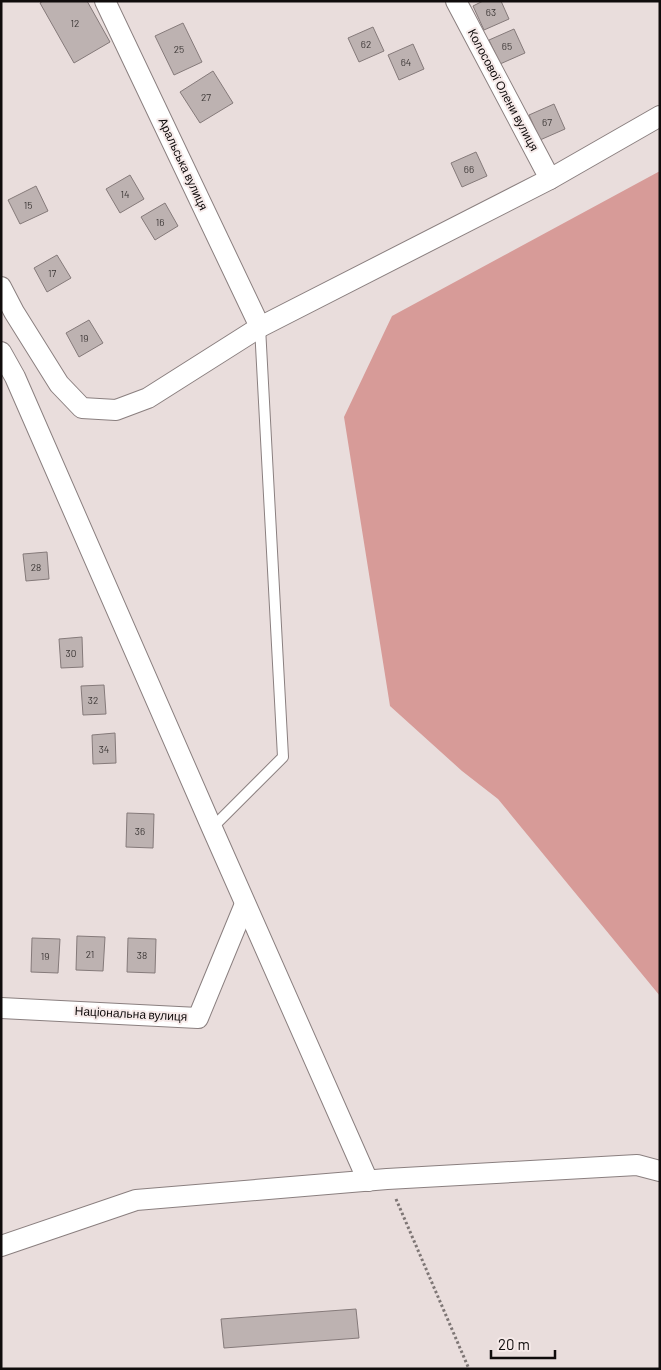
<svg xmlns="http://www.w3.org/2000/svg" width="661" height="1370" viewBox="0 0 661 1370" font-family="Barlow,sans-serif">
  <rect width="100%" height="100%" fill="#e9dddc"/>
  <path fill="#d79b98" d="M660,171V996L498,799L462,771L390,706L344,417L392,316Z"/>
  <g fill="#bdb2b1" stroke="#857a7a">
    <path d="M43,1H87L110,42L74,63L40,3Z"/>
    <path d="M483,1H501L509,19L484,30L473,6Z"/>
    <path d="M183,23L202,62L174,75L155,36Z"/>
    <path d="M373,27L384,51L359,62L348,38Z"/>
    <path d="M514,29L525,53L500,64L489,40Z"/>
    <path d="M413,44L424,69L399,80L388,55Z"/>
    <path d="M213,71L233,103L200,123L180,92Z"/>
    <path d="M554,104L565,129L540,140L529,115Z"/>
    <path d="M476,152L487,176L462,187L451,163Z"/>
    <path d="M130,175L144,199L120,213L106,189Z"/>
    <path d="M36,186L48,211L20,224L8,200Z"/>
    <path d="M165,203L178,226L155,240L141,217Z"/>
    <path d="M57,255L71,278L47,292L34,268Z"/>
    <path d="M89,320L103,343L79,357L66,333Z"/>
    <path d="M47,552L49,579L26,581L23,554Z"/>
    <path d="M82,637L83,667L61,668L59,639Z"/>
    <path d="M104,685L106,714L83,715L81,686Z"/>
    <path d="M115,733L116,763L93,764L92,735Z"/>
    <path d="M127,813L154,814L153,848L126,847Z"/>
    <path d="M77,936L105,937L103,971L76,970Z"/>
    <path d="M32,938L60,939L58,973L31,972Z"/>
    <path d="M128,938L156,939L155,973L127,972Z"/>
    <path d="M356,1309L359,1338L224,1348L221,1319Z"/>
  </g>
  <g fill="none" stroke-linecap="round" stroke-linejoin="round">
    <defs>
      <path id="service" d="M212,828L283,757L260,327"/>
      <g id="minor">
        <path d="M105,1L260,327"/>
        <path d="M456,1L550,179"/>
        <path d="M1,287L14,312L59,384L82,408L116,410L148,398L260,327L550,179L660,116"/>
        <path d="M1,352L15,377L212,828L368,1181"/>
        <path d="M1,1008L198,1018L245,904"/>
        <path d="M1,1246L136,1200L387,1179L637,1165L660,1171"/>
      </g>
    </defs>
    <use href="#service" stroke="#8a7f7f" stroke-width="12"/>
    <use href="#minor" stroke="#8a7f7f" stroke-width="22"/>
    <path stroke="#7e7675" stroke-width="3" stroke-dasharray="2.5 2.5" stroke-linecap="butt" d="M396,1199L469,1369"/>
    <use href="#service" stroke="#fff" stroke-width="10"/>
    <use href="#minor" stroke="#fff" stroke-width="20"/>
  </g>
  <g text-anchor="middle" stroke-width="4" stroke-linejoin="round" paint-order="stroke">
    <g font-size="10" fill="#3b3635">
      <text x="491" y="16">63</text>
      <text x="75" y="27">12</text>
      <text x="366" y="48">62</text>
      <text x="507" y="50">65</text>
      <text x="179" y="53">25</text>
      <text x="406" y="66">64</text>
      <text x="206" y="101">27</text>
      <text x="547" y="126">67</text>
      <text x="469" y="173">66</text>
      <text x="125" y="198">14</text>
      <text x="28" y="209">15</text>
      <text x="160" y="226">16</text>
      <text x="52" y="277">17</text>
      <text x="84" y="342">19</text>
      <text x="36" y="571">28</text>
      <text x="71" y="657">30</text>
      <text x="93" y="704">32</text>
      <text x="104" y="753">34</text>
      <text x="140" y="835">36</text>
      <text x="90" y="958">21</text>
      <text x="142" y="959">38</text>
      <text x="45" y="960">19</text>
    </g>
    <g font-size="12" fill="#100c0c" stroke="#f6eae9">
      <text transform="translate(503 90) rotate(62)" y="4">Колосової Олени вулиця</text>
      <text transform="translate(183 164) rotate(65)" y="4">Аральська вулиця</text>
      <text transform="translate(131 1014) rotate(3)" y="4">Національна вулиця</text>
    </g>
  </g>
  <rect width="661" height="1370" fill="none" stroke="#100c0c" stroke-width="5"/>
  <path d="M491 1350v8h64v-8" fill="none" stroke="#100c0c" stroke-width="2.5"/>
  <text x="498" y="1350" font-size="15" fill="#100c0c" stroke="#f6eae9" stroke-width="4" paint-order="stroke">20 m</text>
</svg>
